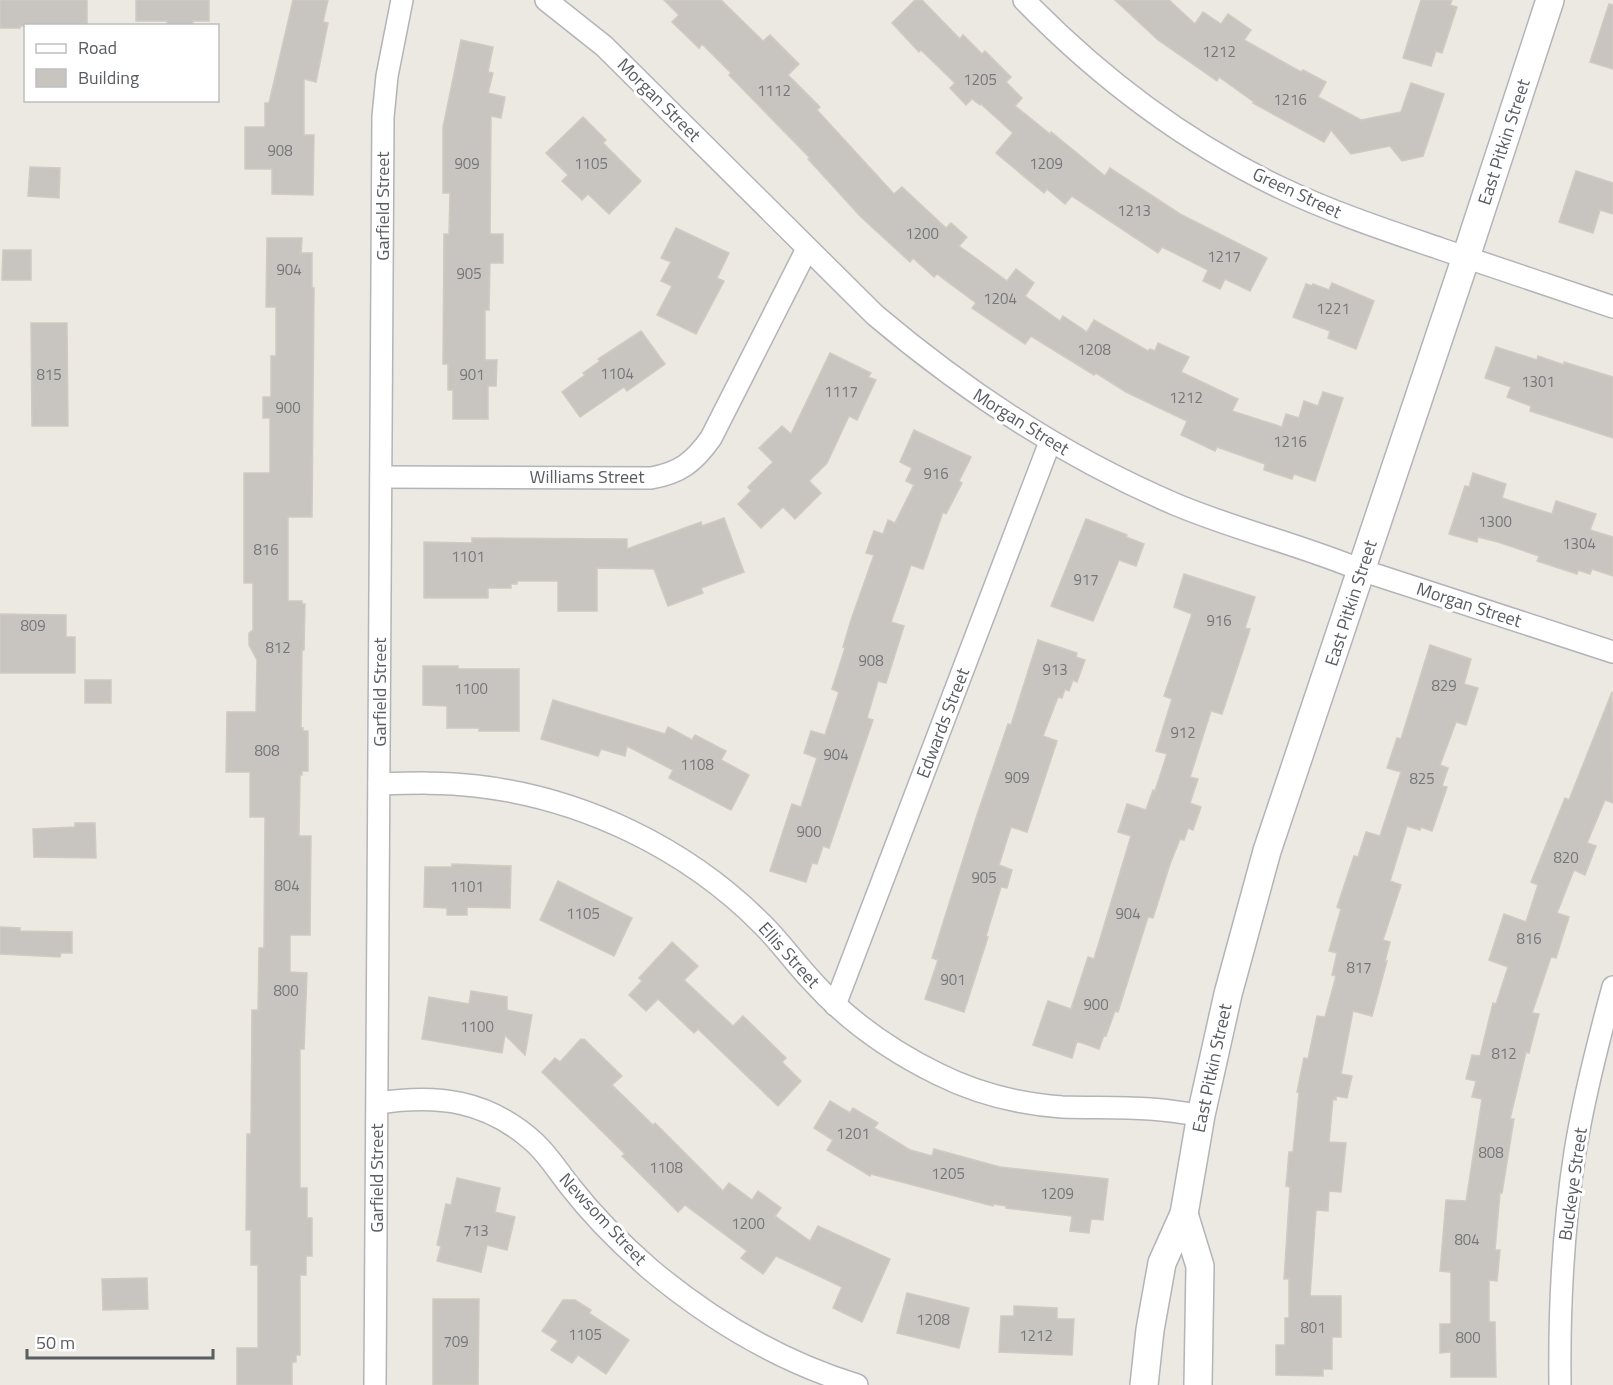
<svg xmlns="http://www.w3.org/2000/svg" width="1613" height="1385" viewBox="0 0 1613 1385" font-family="'Titillium Web',sans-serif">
  <rect width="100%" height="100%" fill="#ebe9e1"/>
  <g fill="#c8c5c0" stroke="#d0cac0" stroke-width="1.5">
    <path d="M0,0H87V26H20V28H0Z"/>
    <path d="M136,0H209V21H193V26H167V21H136Z"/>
    <path d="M293,0H328L323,22L328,23L316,82L304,79V135H314L313,195L272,194V169H245V127H265V103H269Z"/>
    <path d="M664,0H721L763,41L770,35L799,64L788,75L820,107L817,110L894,194L902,187L946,228L951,223L967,237L959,246L1007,281L1016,269L1034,283L1025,296L1060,321L1063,316L1087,332L1094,320L1148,351L1150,349L1155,351L1158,343L1189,357L1181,372L1238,399L1232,411L1282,427L1286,414L1299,418L1304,401L1318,406L1323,392L1343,398L1315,481L1294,474L1292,479L1264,470L1265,464L1217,447L1215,451L1181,435L1187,421L1126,392L1096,373L1094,375L1031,336L1025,344L972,308L976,303L937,274L934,277L913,258L910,262L861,217L808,159L810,158L729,75L731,73L702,44L699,48L672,22L679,15Z"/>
    <path d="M915,0H922L960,39L963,35L982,54L985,51L1011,77L1006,82L1022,98L1015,106L1050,134L1051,132L1105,176L1110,168L1180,214L1267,258L1250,291L1225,279L1220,289L1203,281L1208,270L1162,247L1158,253L1072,196L1065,204L1047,189L1044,193L996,153L1013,133L981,104L980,105L972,99L966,105L950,88L955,83L921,50L919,52L892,23Z"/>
    <path d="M1115,0H1169L1195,24L1203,12L1221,24L1228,14L1251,30L1244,40L1301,72L1303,70L1326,82L1318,97L1361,120L1401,112L1411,83L1444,94L1423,156L1402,161L1390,146L1351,154L1331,130L1324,142L1253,103L1254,102L1219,77L1217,81L1158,40Z"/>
    <path d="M1421,0H1452L1450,5L1457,7L1442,53L1436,51L1431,66L1403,58Z"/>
    <path d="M1609,4L1613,5V69L1590,62Z"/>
    <path d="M461,40L493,47L488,72L493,73L488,93L505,97L501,118L491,116L490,234H503V263H490L489,310H485V360H497L496,386H488V419H453V390H448V364H443L444,234H449L450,193H443V127Z"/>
    <path d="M583,117L606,140L603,143L641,181L609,214L588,194L582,200L562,181L568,175L546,153Z"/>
    <path d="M30,167L60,168L59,198L28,196Z"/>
    <path d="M1576,171L1613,183V214L1600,210L1593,233L1559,222Z"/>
    <path d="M676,228L729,253L717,278L724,281L696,334L657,315L672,286L661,281L671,262L661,258Z"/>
    <path d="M267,238H302L301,253H312V288H314L312,517H288V601H302V604H305L304,650H302L301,728H303V731H308V771H302V775H300L299,836H311L310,935H290V972L307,973L304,1049H300V1188H307V1218H312V1256H306V1275H300V1355H296V1362H292V1385H237V1348H258V1265H251V1230H246L247,1134H251L252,1010H258L259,948H264L265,817H250V772H226L227,712H256L257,660L249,645V633L253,630V583H244V473H270V418H263V397H271V356H276V307H266Z"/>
    <path d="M3,250H31V280H2Z"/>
    <path d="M1332,283L1374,301L1356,349L1328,338L1330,331L1293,317L1306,284L1312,286L1313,284L1329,290Z"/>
    <path d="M31,323H67L68,426H32Z"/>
    <path d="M641,331L665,364L627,391L624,387L580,417L562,392L585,375L583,373L600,361L598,359Z"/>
    <path d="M1496,347L1537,360L1538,356L1564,365V362L1613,377V438L1530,411L1531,406L1507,397L1511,387L1485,378Z"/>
    <path d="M830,353L871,373L868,377L876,380L857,420L849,416L827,463L809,481L821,493L795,519L783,507L761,528L738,504L751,491L748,487L773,462L759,448L782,426L791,434Z"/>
    <path d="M914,430L971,457L959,481L962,483L946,514L943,512L923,569L911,565L891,622L904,626L886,683L878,681L867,718L873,720L829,848L823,846L817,864L812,863L806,882L770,871L792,804L801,807L817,758L804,753L811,731L825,735L839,692L832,689L845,648L843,647L851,620L874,555L866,553L874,531L883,534L888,520L895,523L914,485L906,481L912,468L900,462Z"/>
    <path d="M1473,473L1506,484L1502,498L1552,514L1556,501L1596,514L1590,530L1613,537V576L1592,569L1590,574L1578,570L1577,574L1537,561L1539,556L1498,542L1478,537L1477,542L1449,534L1465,486L1469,487Z"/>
    <path d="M724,518L744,572L701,588L703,593L668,606L654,569L597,568V611H558V581H517V584H511V588H488V598H424V542L472,543V538L627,539V549L701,522L702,526Z"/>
    <path d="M1086,519L1127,535L1126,537L1144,544L1136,566L1119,560L1093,621L1051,606Z"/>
    <path d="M1184,574L1255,597L1245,628L1250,629L1222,714L1211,711L1190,777L1198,779L1190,803L1201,807L1193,830L1188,828L1184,840L1180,839L1170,864L1153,918L1148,917L1118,1012L1115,1011L1106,1036L1104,1035L1099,1049L1077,1041L1072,1058L1033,1045L1048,1001L1071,1009L1088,957L1094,959L1131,836L1118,832L1127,804L1146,810L1153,790L1155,791L1167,754L1156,751L1172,699L1164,696L1192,614L1174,607Z"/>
    <path d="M0,614L66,615V637H75V673H0Z"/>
    <path d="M1038,640L1077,653L1076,657L1085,660L1077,682L1073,680L1069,691L1065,689L1062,698L1058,697L1043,736L1057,741L1027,832L1011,827L999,865L1012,870L1007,888L1001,887L986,936L988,937L964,1012L925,999L938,960L932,958L977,815L1008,724L1011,725Z"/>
    <path d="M1430,645L1471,659L1464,684L1478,688L1466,725L1456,722L1440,765L1448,768L1442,786L1447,787L1432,831L1421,827L1420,830L1407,826L1390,881L1401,885L1383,940L1390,942L1385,961H1387L1372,1016L1353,1011L1341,1074L1352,1076L1347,1098L1336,1096V1100L1333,1099L1329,1142L1346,1143L1341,1192L1329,1191L1328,1211L1316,1210L1310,1296H1341V1337H1332V1369H1323V1376L1276,1375V1345H1285V1318H1289V1279H1284L1290,1187L1286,1186L1289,1152H1293L1299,1093L1297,1092L1304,1058L1308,1059L1317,1016L1325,1017L1336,976L1332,975L1337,953L1329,951L1341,909L1337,907L1354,856L1358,857L1366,832L1380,836L1401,772L1387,768L1397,738L1401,739Z"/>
    <path d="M423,666H458V669H519V731H479V728H447V706L423,705Z"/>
    <rect x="85" y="680" width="26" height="23"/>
    <path d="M1612,692L1613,803L1605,800L1587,843L1596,846L1585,875L1574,870L1557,913L1569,917L1556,958L1551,957L1532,1013L1539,1014L1529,1053L1526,1052L1510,1119H1514L1502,1193H1500L1495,1250H1500L1497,1281L1489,1280V1322H1495L1496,1377H1451V1352L1440,1353V1324H1451V1272L1440,1271L1446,1200L1466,1201L1482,1099L1472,1097L1476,1081L1466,1079L1472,1055L1480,1056L1493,1003L1496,1004L1508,967L1489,960L1504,914L1526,922L1538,885L1531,882L1565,798L1569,800Z"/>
    <path d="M553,700L665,734L668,727L692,740L695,735L726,751L721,760L749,775L731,810L669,778L673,770L627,746L625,756L601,749L598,756L541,739Z"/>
    <path d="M75,823H95L96,858L34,857L33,829L75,827Z"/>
    <path d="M452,864L511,866L510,908L467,907V915H447V908L424,907L425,867H452Z"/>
    <path d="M558,881L632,918L614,956L540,920Z"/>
    <path d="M0,927L20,928V931L72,932V953H61L60,957L0,954Z"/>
    <path d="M672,942L698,966L684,980L733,1026L743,1016L786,1058L782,1062L801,1081L778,1106L698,1029L694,1033L658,999L646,1011L629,995L642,981L639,978Z"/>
    <path d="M471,991L507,997V1010L532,1015L525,1055L505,1035L502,1053L422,1039L429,997L469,1004Z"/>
    <path d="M581,1039L583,1040L584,1039L622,1076L612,1085L653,1125L655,1123L723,1191L729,1183L752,1200L758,1191L781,1208L775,1216L810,1241L818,1226L890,1259L862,1322L833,1308L842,1287L776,1256L763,1274L741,1258L747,1251L685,1205L678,1212L622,1156L625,1154L542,1072L555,1058L560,1062Z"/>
    <path d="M830,1101L850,1113L853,1108L878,1123L874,1128L910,1150L932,1156L934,1149L1000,1167L1108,1179L1103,1220L1091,1219L1089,1233L1070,1231L1072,1216L1006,1208V1206L993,1204V1206L871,1174L870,1176L827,1150L833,1140L814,1128Z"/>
    <path d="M457,1178L500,1188L495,1212L515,1217L507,1250L487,1245L481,1272L437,1261L441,1246L437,1245L446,1204L451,1205Z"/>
    <path d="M147,1278L148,1309L103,1310L102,1279Z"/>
    <path d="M907,1293L969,1308L959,1348L897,1333Z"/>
    <path d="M433,1299H479L478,1385H433Z"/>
    <path d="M563,1300H575L591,1310L589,1313L629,1340L606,1374L578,1355L572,1363L551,1350L558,1341L542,1331Z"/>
    <path d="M1014,1306L1057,1308V1319H1074L1072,1355L999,1352L1001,1316H1014Z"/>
  </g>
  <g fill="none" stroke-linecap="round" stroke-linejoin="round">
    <defs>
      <g id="minor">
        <path d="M546,0L604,46L875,315C966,392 1066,458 1177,505C1237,530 1301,545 1361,570L1613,652"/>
        <path d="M1024,0C1098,76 1183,141 1279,187C1331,212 1386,230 1441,249C1498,268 1556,288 1613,307"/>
        <path d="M381,477L651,478C680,473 694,462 711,438L807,249"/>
        <path d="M379,784C412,783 444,782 476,786C583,798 688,849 763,925C781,943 795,963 812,981C847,1020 891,1051 938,1074C976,1093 1020,1104 1062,1107C1092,1108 1121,1107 1150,1109C1167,1110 1184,1113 1201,1115"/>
        <path d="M835,1005L1050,442"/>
        <path d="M378,1103C438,1094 488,1100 535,1143C548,1155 558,1171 569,1185C593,1216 622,1245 651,1270C711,1320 782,1362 857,1385"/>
        <path d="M375,1385L383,117L387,76L402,0"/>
        <path d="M1560,1385C1559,1307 1563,1229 1575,1152C1584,1096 1598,1042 1613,987"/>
      </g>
      <g id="tertiary">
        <path d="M1184,1214L1200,1266L1198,1385"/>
        <path d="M1144,1385L1150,1330L1162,1263L1184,1214L1201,1115L1228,994L1267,851L1466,257L1550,0"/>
      </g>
    </defs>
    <use href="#minor" stroke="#b2b4b8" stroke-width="24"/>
    <use href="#tertiary" stroke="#b2b4b8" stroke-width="30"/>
    <use href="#minor" stroke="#fff" stroke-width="21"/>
    <use href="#tertiary" stroke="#fff" stroke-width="27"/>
  </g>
  <g text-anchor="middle" stroke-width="6" stroke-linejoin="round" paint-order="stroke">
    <g font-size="15" fill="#757779">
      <text x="1219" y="57">1212</text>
      <text x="980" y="85">1205</text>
      <text x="774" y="96">1112</text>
      <text x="1290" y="105">1216</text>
      <text x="280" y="156">908</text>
      <text x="467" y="169">909</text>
      <text x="591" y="169">1105</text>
      <text x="1046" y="169">1209</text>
      <text x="1134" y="216">1213</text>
      <text x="922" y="239">1200</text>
      <text x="1224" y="262">1217</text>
      <text x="289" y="275">904</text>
      <text x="469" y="279">905</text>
      <text x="1000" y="304">1204</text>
      <text x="1333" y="314">1221</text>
      <text x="1094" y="355">1208</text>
      <text x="617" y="379">1104</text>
      <text x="49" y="380">815</text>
      <text x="472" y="380">901</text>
      <text x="1538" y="387">1301</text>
      <text x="841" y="397">1117</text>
      <text x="1186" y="403">1212</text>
      <text x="288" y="413">900</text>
      <text x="1290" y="447">1216</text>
      <text x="936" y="479">916</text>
      <text x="1495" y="527">1300</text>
      <text x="1579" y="549">1304</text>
      <text x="266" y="555">816</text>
      <text x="468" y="562">1101</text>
      <text x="1086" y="585">917</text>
      <text x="1219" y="626">916</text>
      <text x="33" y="631">809</text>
      <text x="278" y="653">812</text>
      <text x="871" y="666">908</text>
      <text x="1055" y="675">913</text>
      <text x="1444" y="691">829</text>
      <text x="471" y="694">1100</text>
      <text x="1183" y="738">912</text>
      <text x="267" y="756">808</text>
      <text x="836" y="760">904</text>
      <text x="697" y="770">1108</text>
      <text x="1017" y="783">909</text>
      <text x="1422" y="784">825</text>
      <text x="809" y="837">900</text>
      <text x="1566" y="863">820</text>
      <text x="984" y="883">905</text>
      <text x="287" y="891">804</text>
      <text x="467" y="892">1101</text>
      <text x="583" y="919">1105</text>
      <text x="1128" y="919">904</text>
      <text x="1529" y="944">816</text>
      <text x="1359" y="973">817</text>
      <text x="953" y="985">901</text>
      <text x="286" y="996">800</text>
      <text x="1096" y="1010">900</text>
      <text x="477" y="1032">1100</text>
      <text x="1504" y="1059">812</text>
      <text x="853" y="1139">1201</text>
      <text x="1491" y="1158">808</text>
      <text x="666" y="1173">1108</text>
      <text x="948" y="1179">1205</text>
      <text x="1057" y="1199">1209</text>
      <text x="748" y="1229">1200</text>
      <text x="476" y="1236">713</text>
      <text x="1467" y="1245">804</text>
      <text x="933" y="1325">1208</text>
      <text x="1313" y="1333">801</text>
      <text x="585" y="1340">1105</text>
      <text x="1036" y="1341">1212</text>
      <text x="1468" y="1343">800</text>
      <text x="456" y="1347">709</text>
    </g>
    <g font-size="18" fill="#595d61" stroke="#fff">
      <text transform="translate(659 100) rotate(45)" y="6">Morgan Street</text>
      <text transform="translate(1504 142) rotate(-72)" y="6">East Pitkin Street</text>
      <text transform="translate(1297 193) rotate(25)" y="6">Green Street</text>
      <text transform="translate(383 206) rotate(-90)" y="6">Garfield Street</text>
      <text transform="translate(1021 422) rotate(32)" y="6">Morgan Street</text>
      <text x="587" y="483">Williams Street</text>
      <text transform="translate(1351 603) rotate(-72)" y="6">East Pitkin Street</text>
      <text transform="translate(1469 605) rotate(18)" y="6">Morgan Street</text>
      <text transform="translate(380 692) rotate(-90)" y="6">Garfield Street</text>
      <text transform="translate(943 723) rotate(-69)" y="6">Edwards Street</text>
      <text transform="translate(789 955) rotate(48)" y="6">Ellis Street</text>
      <text transform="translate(1212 1068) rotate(-78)" y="6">East Pitkin Street</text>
      <text transform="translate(377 1178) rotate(-90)" y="6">Garfield Street</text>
      <text transform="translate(1573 1184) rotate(-82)" y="6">Buckeye Street</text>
      <text transform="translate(603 1219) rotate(47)" y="6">Newsom Street</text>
    </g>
  </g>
  <rect x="24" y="24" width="195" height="78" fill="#ffffff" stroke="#bdbec0" stroke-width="1.5"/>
  <rect x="36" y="44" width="30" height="9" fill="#ffffff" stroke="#bdbec0" stroke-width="1.5"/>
  <text x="78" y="54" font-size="18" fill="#595d61">Road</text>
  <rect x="36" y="69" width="30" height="18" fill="#c8c5c0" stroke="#bdbec0" stroke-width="1.5"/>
  <text x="78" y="84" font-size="18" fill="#595d61">Building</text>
  <path d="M27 1349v9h186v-9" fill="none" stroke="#595d61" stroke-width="3"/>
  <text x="36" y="1349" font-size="18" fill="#595d61" stroke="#ffffff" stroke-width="4.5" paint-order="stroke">50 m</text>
</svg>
